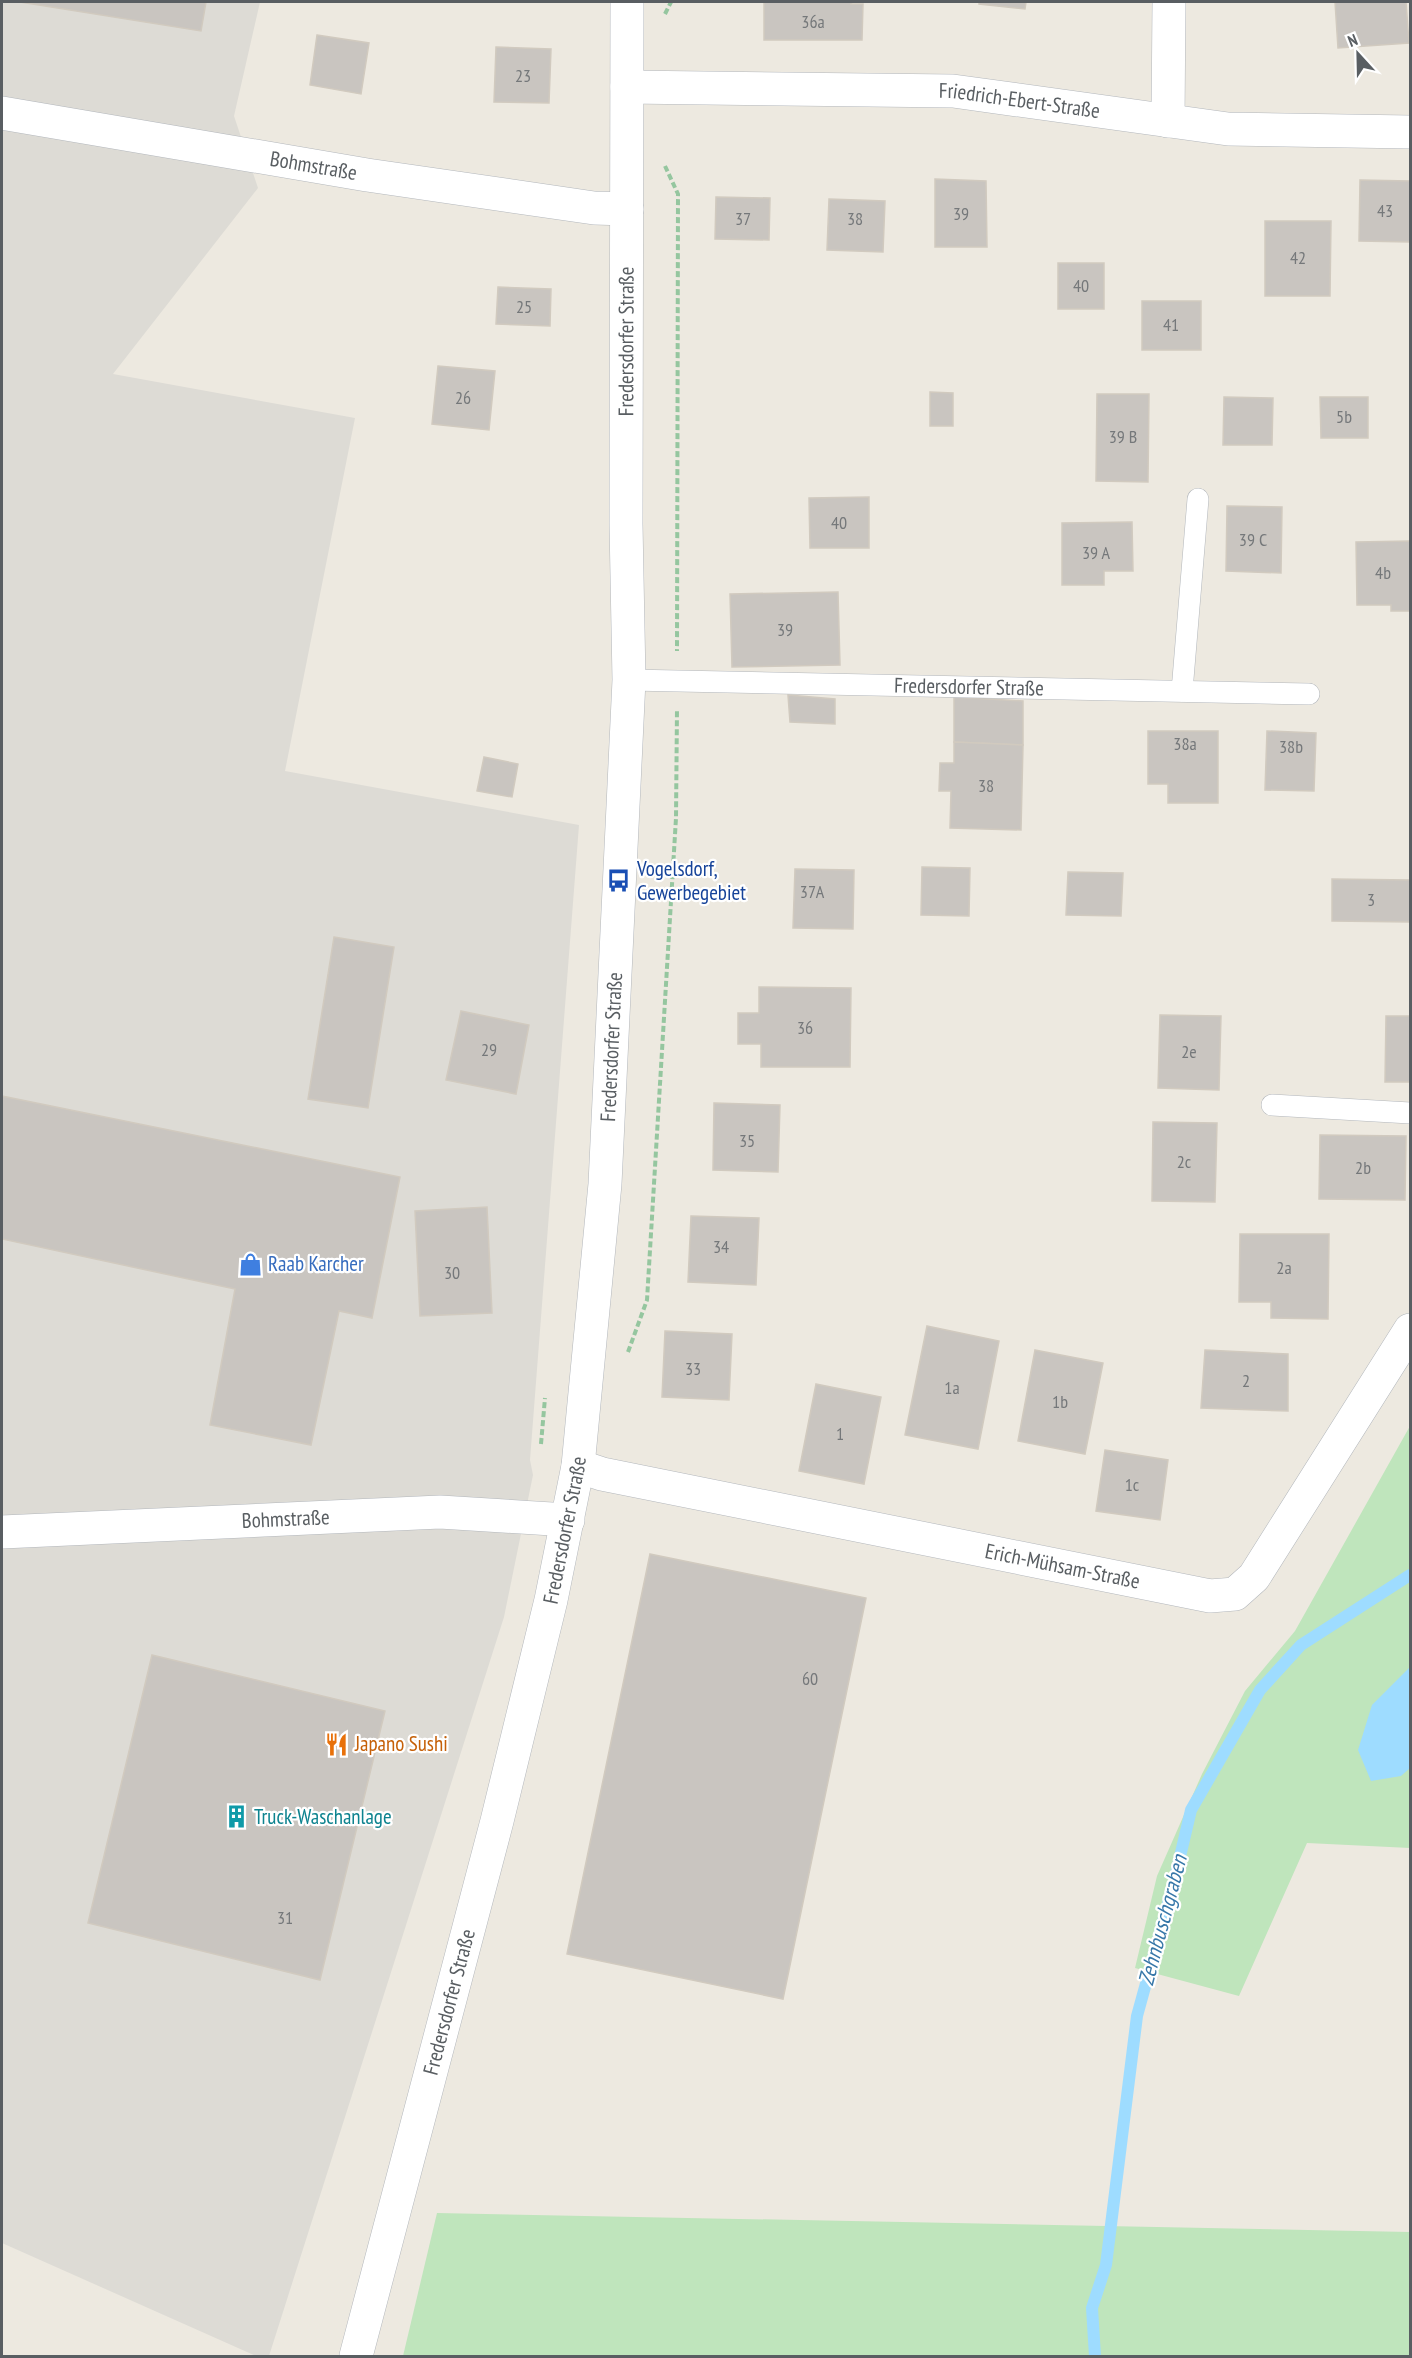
<svg xmlns="http://www.w3.org/2000/svg" width="1412" height="2358" viewBox="0 0 1412 2358" font-family="'PT Sans Narrow',sans-serif">
  <rect width="100%" height="100%" fill="#ede9e0"/>
  <path fill="#dddbd5" d="M2,2H260L234,116L258,188L113,374L355,418L285,771L579,825L530,1460L533,1475L504,1617L269,2356H256L2,2243Z"/>
  <g fill="#bfe5bc">
    <path d="M1410,1426V1848L1307,1843L1239,1996L1135,1968L1157,1876L1202,1774L1245,1691L1295,1631Z"/>
    <path d="M437,2213L1410,2232V2356H403Z"/>
  </g>
  <path fill="#9edcff" d="M1410,1667V1768L1401,1776L1371,1781L1358,1750L1372,1705Z"/>
  <g fill="none" stroke-linecap="round" stroke-linejoin="round">
    <path stroke="#9edcff" stroke-width="12" d="M1095,2356L1092,2308L1106,2265L1137,2016L1175,1878L1191,1810L1260,1690L1301,1645L1410,1575"/>
  </g>
  <g fill="#c9c5c0" stroke="#d1cabf" stroke-width="1.5">
    <path d="M20,2H206L201,31Z"/>
    <path d="M764,2H852L851,4H863L862,40H764Z"/>
    <path d="M979,2H1026L1025,9L979,4Z"/>
    <path d="M1335,2H1406L1409,43L1338,48Z"/>
    <path d="M317,35L369,43L361,94L310,85Z"/>
    <path d="M496,47L551,49L549,103L494,102Z"/>
    <path d="M935,179L986,181L987,247H935Z"/>
    <path d="M1360,180L1410,181V242L1359,241Z"/>
    <path d="M716,197L770,198L769,240L715,239Z"/>
    <path d="M829,199L885,201L883,252L827,250Z"/>
    <path d="M1265,221H1331L1330,296H1265Z"/>
    <rect x="1058" y="263" width="46" height="46"/>
    <path d="M498,287L551,289L550,326L496,324Z"/>
    <rect x="1142" y="301" width="59" height="49"/>
    <path d="M438,366L495,371L489,430L432,424Z"/>
    <path d="M930,392L953,393V426H930Z"/>
    <path d="M1097,394H1149L1148,482L1096,481Z"/>
    <path d="M1224,397L1273,398L1272,445H1223Z"/>
    <path d="M1320,397H1368V438H1321Z"/>
    <path d="M869,497V548H810L809,498Z"/>
    <path d="M1227,506L1282,507L1281,573L1226,571Z"/>
    <path d="M1132,522L1133,571H1104V585H1062V523Z"/>
    <path d="M1410,541V611H1391V605H1357L1356,542Z"/>
    <path d="M838,592L840,665L732,667L730,594Z"/>
    <path d="M788,695L835,699V724L790,722Z"/>
    <path d="M954,697L1023,701V745L954,742Z"/>
    <path d="M1148,731H1218V803H1168V784H1148Z"/>
    <path d="M1267,731L1316,733L1314,791L1265,790Z"/>
    <path d="M954,742L1023,745L1021,830L950,828L951,791H939L940,763H954Z"/>
    <path d="M484,757L518,764L512,797L477,791Z"/>
    <path d="M922,867L970,868L969,916L921,915Z"/>
    <path d="M795,869L854,870L853,929L793,928Z"/>
    <path d="M1068,872L1123,873L1121,916L1066,915Z"/>
    <path d="M1332,879L1410,880V922L1332,921Z"/>
    <path d="M334,937L394,947L368,1108L308,1099Z"/>
    <path d="M759,987L851,988L850,1067H761V1044H738V1013H759Z"/>
    <path d="M461,1011L529,1025L516,1094L446,1080Z"/>
    <path d="M1160,1015L1221,1016L1219,1090L1158,1088Z"/>
    <path d="M1386,1016H1410V1082H1385Z"/>
    <path d="M2,1096L400,1177L372,1318L339,1311L311,1445L210,1425L235,1289L2,1239Z"/>
    <path d="M714,1103L780,1105L778,1172L713,1170Z"/>
    <path d="M1153,1122L1217,1123L1215,1202L1152,1201Z"/>
    <path d="M1320,1135L1406,1136L1405,1200L1319,1199Z"/>
    <path d="M487,1207L492,1313L420,1316L415,1211Z"/>
    <path d="M691,1216L759,1218L756,1285L688,1282Z"/>
    <path d="M1240,1234H1329L1328,1319L1271,1318V1302H1239Z"/>
    <path d="M927,1326L999,1341L978,1449L905,1435Z"/>
    <path d="M665,1331L732,1334L729,1400L662,1397Z"/>
    <path d="M1035,1350L1103,1363L1085,1454L1018,1441Z"/>
    <path d="M1205,1350L1288,1354V1411L1201,1408Z"/>
    <path d="M816,1384L881,1397L864,1484L799,1471Z"/>
    <path d="M1105,1450L1168,1460L1160,1520L1096,1511Z"/>
    <path d="M650,1554L866,1598L783,1999L567,1954Z"/>
    <path d="M152,1655L385,1711L320,1980L88,1923Z"/>
  </g>
  <g fill="none" stroke-linecap="round" stroke-linejoin="round">
    <defs>
      <g id="service">
        <path id="s1" d="M629,680L1309,694"/>
        <path d="M1182,691L1198,499"/>
        <path d="M1272,1105L1410,1113"/>
      </g>
      <g id="minor">
        <path id="s2" d="M627,87L953,91L1228,129L1410,132"/>
        <path id="s3" d="M2,113L367,175L594,208L627,209"/>
        <path d="M1168,121L1169,2"/>
        <path id="s4" d="M578,1466L602,1474L1210,1596L1235,1594L1254,1577L1410,1330"/>
        <path id="s5" d="M2,1532L440,1512L568,1520"/>
      </g>
      <g id="tertiary">
        <path id="s6" d="M356,2356L497,1821L551,1600L578,1466L605,1184L629,680L626,524L627,2"/>
      </g>
    </defs>
    <use href="#service" stroke="#b3b7bc" stroke-width="22"/>
    <use href="#minor" stroke="#b3b7bc" stroke-width="34"/>
    <use href="#tertiary" stroke="#b3b7bc" stroke-width="34"/>
    <g stroke="#95c69f" stroke-width="4" stroke-dasharray="6 3" stroke-linecap="butt">
      <path d="M665,14L671,2"/>
      <path d="M665,166L678,194L677,651"/>
      <path d="M628,1352L647,1300L676,818L677,709"/>
      <path d="M541,1444L545,1398"/>
    </g>
    <use href="#service" stroke="#fff" stroke-width="21"/>
    <use href="#minor" stroke="#fff" stroke-width="33"/>
    <use href="#tertiary" stroke="#fff" stroke-width="33"/>
  </g>
  <defs>
    <symbol id="bus-bare" viewBox="-9 -9 18 18"><path d="M-5-6H5V4H4V6H2V4H-2V6H-4V4H-5ZM-3.5-4V0h7V-4ZM-3.5 1.2v1.5H-2V1.2ZM2 1.2v1.5H3.5V1.2Z" fill="#1a4fb4" stroke="#fff" stroke-width="2.5" paint-order="stroke"/></symbol>
    <symbol id="shop-bare" viewBox="-9 -9 18 18"><path d="M-5-2.5h2.3a2.7 3.5 0 0 1 5.4 0H5L5.5 6h-11ZM-1.5-2.5h3a1.5 2.3 0 0 0-3 0Z" fill="#3f7fe0" stroke="#fff" stroke-width="2.5" paint-order="stroke"/></symbol>
    <symbol id="restaurant-bare" viewBox="-9 -9 18 18"><path d="M-5-6h1v4h1v-4h1v4h1v-4h1v5L-1.5 .5V6h-2V.5L-5-1ZM5-6V6H3V1.5H1.5Q1.5-4 5-6Z" fill="#e8710a" stroke="#fff" stroke-width="2.5" paint-order="stroke"/></symbol>
    <symbol id="building-bare" viewBox="-9 -9 18 18"><path d="M-4-6H4V6H1V3H-1V6H-4ZM-2.5-4.3h1.7v1.8h-1.7ZM.8-4.3h1.7v1.8H.8ZM-2.5-1h1.7V.8h-1.7ZM.8-1h1.7V.8H.8Z" fill="#0f9aa8" stroke="#fff" stroke-width="2.5" paint-order="stroke"/></symbol>
  </defs>
  <g fill-rule="evenodd">
    <use href="#bus-bare" x="602" y="864" width="33" height="33"/>
    <use href="#shop-bare" x="234" y="1248" width="33" height="33"/>
    <use href="#restaurant-bare" x="320" y="1728" width="33" height="33"/>
    <use href="#building-bare" x="220" y="1800" width="33" height="33"/>
  </g>
  <g text-anchor="middle" stroke-width="4.5" stroke-linejoin="round" paint-order="stroke">
    <g font-size="18" fill="#75787a">
      <text x="813" y="28">36a</text>
      <text x="523" y="82">23</text>
      <text x="1385" y="217">43</text>
      <text x="961" y="220">39</text>
      <text x="743" y="225">37</text>
      <text x="855" y="225">38</text>
      <text x="1298" y="264">42</text>
      <text x="1081" y="292">40</text>
      <text x="524" y="313">25</text>
      <text x="1171" y="331">41</text>
      <text x="463" y="404">26</text>
      <text x="1344" y="423">5b</text>
      <text x="1123" y="443">39 B</text>
      <text x="839" y="529">40</text>
      <text x="1253" y="546">39 C</text>
      <text x="1096" y="559">39 A</text>
      <text x="1383" y="579">4b</text>
      <text x="785" y="636">39</text>
      <text x="1185" y="750">38a</text>
      <text x="1291" y="753">38b</text>
      <text x="986" y="792">38</text>
      <text x="812" y="898">37A</text>
      <text x="1371" y="906">3</text>
      <text x="805" y="1034">36</text>
      <text x="489" y="1056">29</text>
      <text x="1189" y="1058">2e</text>
      <text x="747" y="1147">35</text>
      <text x="1184" y="1168">2c</text>
      <text x="1363" y="1174">2b</text>
      <text x="721" y="1253">34</text>
      <text x="1284" y="1274">2a</text>
      <text x="452" y="1279">30</text>
      <text x="693" y="1375">33</text>
      <text x="1246" y="1387">2</text>
      <text x="952" y="1394">1a</text>
      <text x="1060" y="1408">1b</text>
      <text x="840" y="1440">1</text>
      <text x="1132" y="1491">1c</text>
      <text x="810" y="1685">60</text>
      <text x="285" y="1924">31</text>
    </g>
    <g font-size="21" fill="#595e62" stroke="#fff">
      <text dy="7" stroke="none"><textPath href="#s2" startOffset="393">Friedrich-Ebert-Straße</textPath></text>
      <text dy="7" stroke="none"><textPath href="#s3" startOffset="316">Bohmstraße</textPath></text>
      <text dy="7" stroke="none"><textPath href="#s6" startOffset="2044">Fredersdorfer Straße</textPath></text>
      <text dy="7" stroke="none"><textPath href="#s1" startOffset="340">Fredersdorfer Straße</textPath></text>
      <text dy="7" stroke="none"><textPath href="#s6" startOffset="1338">Fredersdorfer Straße</textPath></text>
      <text dy="7" stroke="none"><textPath href="#s5" startOffset="284">Bohmstraße</textPath></text>
      <text dy="7" stroke="none"><textPath href="#s6" startOffset="852">Fredersdorfer Straße</textPath></text>
      <text dy="7" stroke="none"><textPath href="#s4" startOffset="495">Erich-Mühsam-Straße</textPath></text>
      <text dy="7" stroke="none"><textPath href="#s6" startOffset="366">Fredersdorfer Straße</textPath></text>
    </g>
    <g font-size="21" fill="#164399" stroke="#fff" text-anchor="start">
      <text x="637" y="876">Vogelsdorf,<tspan x="637" dy="24">Gewerbegebiet</tspan></text>
    </g>
    <g font-size="21" fill="#366cbe" stroke="#fff" text-anchor="start">
      <text x="268" y="1271">Raab Karcher</text>
    </g>
    <g font-size="21" fill="#c56008" stroke="#fff" text-anchor="start">
      <text x="355" y="1751">Japano Sushi</text>
    </g>
    <g font-size="21" fill="#0d838f" stroke="#fff" text-anchor="start">
      <text x="254" y="1824">Truck-Waschanlage</text>
    </g>
    <g font-size="22" font-style="italic" fill="#3878a9" stroke="#fff">
      <text transform="translate(1162 1920) rotate(-75)" y="8">Zehnbuschgraben</text>
    </g>
  </g>
  <rect width="1412" height="2358" fill="none" stroke="#595e62" stroke-width="6"/>
  <g transform="translate(1358 54) rotate(338)" stroke="#ffffff" stroke-width="4.5" paint-order="stroke">
  <path d="M0-4.5L10 22L0 15L-10 22Z" fill="#595e62"/>
  <text y="-9" font-size="16" font-weight="bold" text-anchor="middle" fill="#595e62">N</text>
  </g>
</svg>
